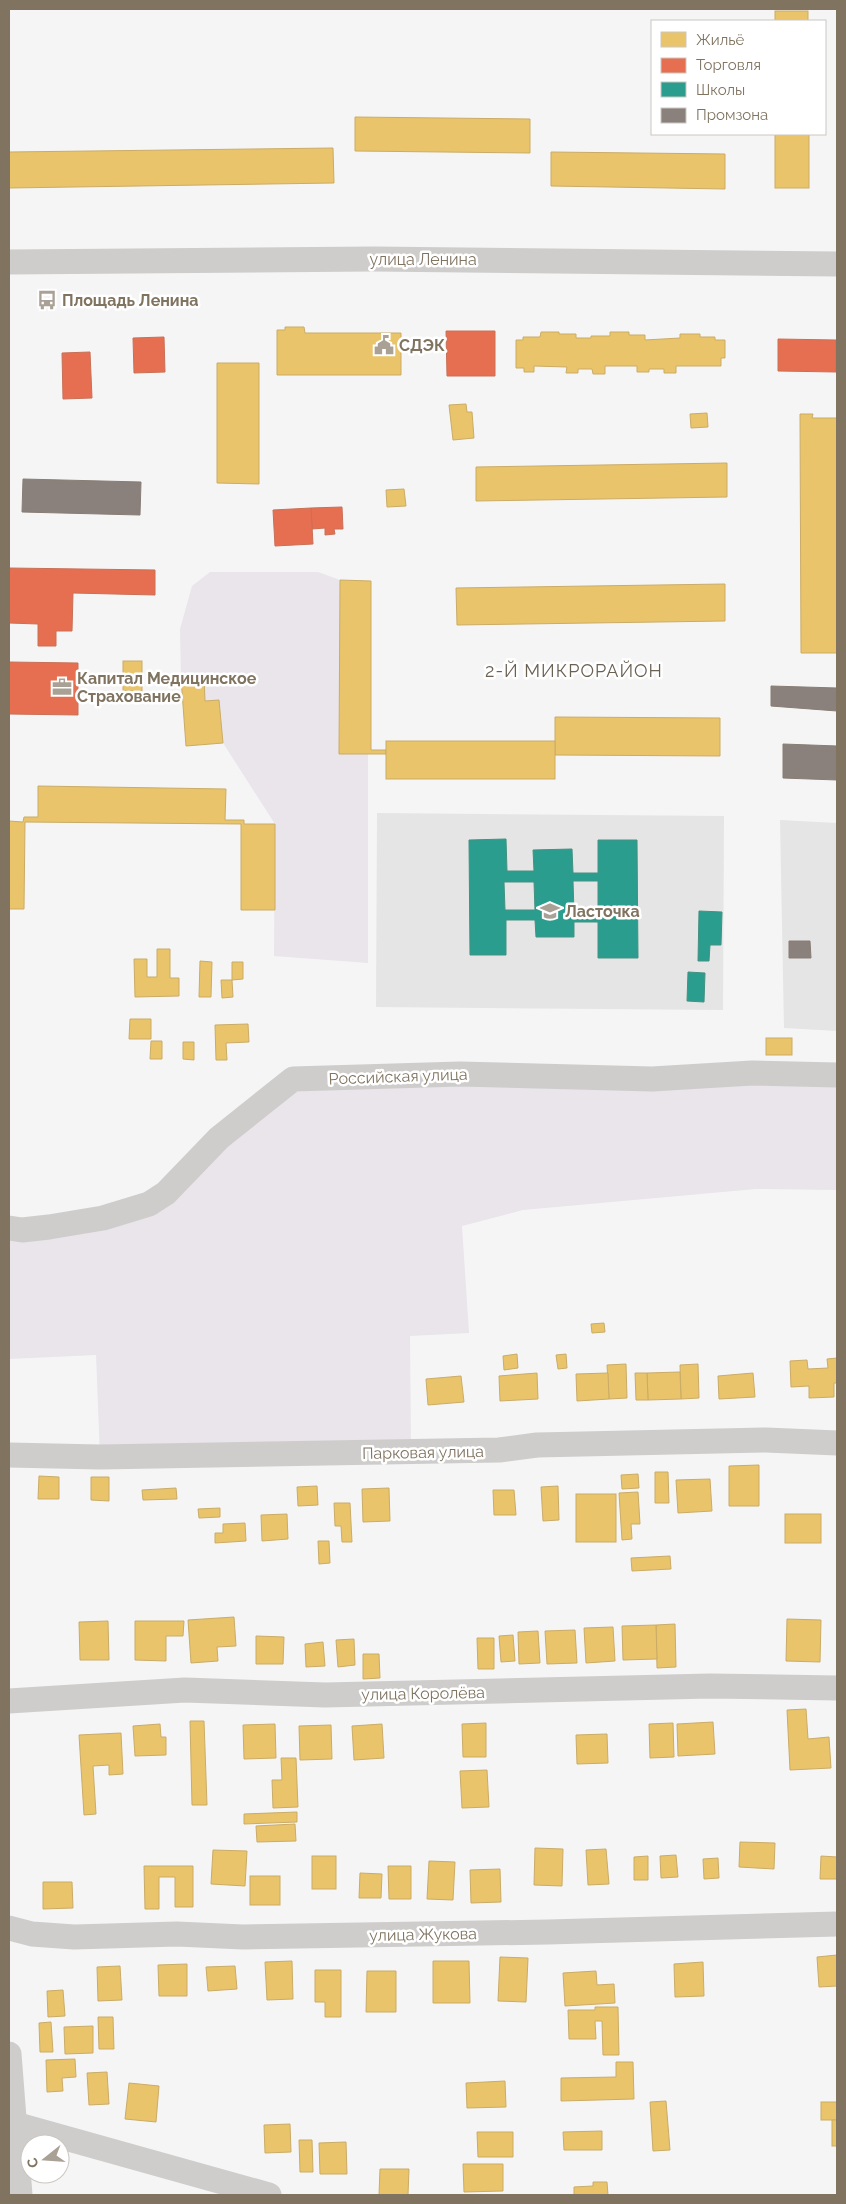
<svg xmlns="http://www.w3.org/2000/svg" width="846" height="2204" viewBox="0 0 846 2204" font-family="Raleway,sans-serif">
  <rect width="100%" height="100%" fill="#f5f5f6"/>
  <g fill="#e6e5e5">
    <path d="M377,813L724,816L723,1010L376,1007Z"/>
    <path d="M780,820L837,823V1031L784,1028Z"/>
  </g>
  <g fill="#e9e5ea">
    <path d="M210,572H318L340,580L339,754H368V963L274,956L275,824L223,743L219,701H205L203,677L181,678L180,629L192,586Z"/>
    <path d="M837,1075V1190L756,1189L523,1210L462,1226L469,1333L410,1336L411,1452L100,1457L96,1355L9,1359V1228L149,1204L293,1079Z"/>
  </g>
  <g fill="#e9c46a" stroke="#caac67">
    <rect x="775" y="11" width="33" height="10"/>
    <path d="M355,117L530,119V153L355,151Z"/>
    <rect x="775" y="134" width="34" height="54"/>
    <path d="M333,148L334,183L9,188V152Z"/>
    <path d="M551,152L725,154V189L551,186Z"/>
    <path d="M285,327H304L305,333H401V375H277V330H285Z"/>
    <path d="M541,332H559V334H576V338H591V336H610V332H629V335H645V340L680,338V334H700V337H715V340H725V358H721V366H676V373H664V369H649V372H637V366H605V374H593L592,369H578V373H566L567,367L534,366V372H524V368H516V340H523V337H540Z"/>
    <path d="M217,363H259V484L217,483Z"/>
    <path d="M466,404L467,412H472L474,438L453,440L449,405Z"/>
    <path d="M707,413L708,427L691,428L690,414Z"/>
    <path d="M800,414H813L812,418H837V653H801Z"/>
    <path d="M727,463V497L476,501V467Z"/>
    <path d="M404,489L406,506L387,507L386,490Z"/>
    <path d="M340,580L371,581V750H386V754H339Z"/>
    <path d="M725,584V621L457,625L456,588Z"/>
    <rect x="123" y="661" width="19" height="30"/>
    <path d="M204,677L205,701L219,700L223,743L186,746L181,678Z"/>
    <path d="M555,717L720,718V756L555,755Z"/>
    <rect x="386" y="741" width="169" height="38"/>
    <path d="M38,786L226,789L225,820H244V824H275V910H241V824L25,822L24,909H9V821L23,822L24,817H38Z"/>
    <path d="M157,949H170V978H179V996L135,997L134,959H147V977H157Z"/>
    <path d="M200,961L212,962L211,997H199Z"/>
    <path d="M232,962H243V979L232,980Z"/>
    <path d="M221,980H232L233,997L222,998Z"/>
    <path d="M130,1019H151V1039H129Z"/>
    <path d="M248,1024L249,1042L226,1043L227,1060H216L215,1025Z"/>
    <rect x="766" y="1038" width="26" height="17"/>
    <path d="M151,1041H162V1059H150Z"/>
    <path d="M183,1042H194V1060L183,1059Z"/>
    <path d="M604,1323L605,1332L592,1333L591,1324Z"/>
    <path d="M517,1354L518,1368L504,1370L503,1356Z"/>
    <path d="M566,1354L567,1368L558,1369L556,1355Z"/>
    <path d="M837,1358V1383H834V1397L809,1398V1386L791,1387L790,1361L807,1360L808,1369L828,1368L827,1359Z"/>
    <path d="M626,1364L627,1398L609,1399L607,1365Z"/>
    <path d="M698,1364L699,1398L681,1399L680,1365Z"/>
    <path d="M680,1372L681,1399L648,1400L647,1373Z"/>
    <path d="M537,1373L538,1399L500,1401L499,1376Z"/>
    <path d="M608,1373L609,1399L577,1401L576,1374Z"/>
    <path d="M635,1373H647L648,1400H636Z"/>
    <path d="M753,1373L755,1397L719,1399L718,1376Z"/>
    <path d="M461,1376L464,1402L428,1405L426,1379Z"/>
    <path d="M759,1465V1506H729V1466Z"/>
    <path d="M655,1472H668L669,1503H655Z"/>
    <path d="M638,1474L639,1488L622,1489L621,1475Z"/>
    <path d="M39,1476L59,1477V1499H38Z"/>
    <path d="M91,1477H109V1501L91,1500Z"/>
    <path d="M710,1479L712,1511L678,1513L676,1480Z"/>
    <path d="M317,1486L318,1505L298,1506L297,1487Z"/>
    <path d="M558,1486L559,1520L543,1521L541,1487Z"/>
    <path d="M176,1488L177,1499L143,1500L142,1490Z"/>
    <path d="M389,1488L390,1521L363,1522L362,1489Z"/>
    <path d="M493,1490H514L516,1515H494Z"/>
    <path d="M638,1492L640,1524H631L632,1539L622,1540L619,1493Z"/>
    <rect x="576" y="1494" width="40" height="48"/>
    <path d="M334,1503H350L352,1542H342L341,1526H335Z"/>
    <path d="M220,1508V1517L199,1518L198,1509Z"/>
    <path d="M287,1514L288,1539L262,1541L261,1515Z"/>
    <rect x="785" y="1514" width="36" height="29"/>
    <path d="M245,1523L246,1541L215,1543V1533H223V1524Z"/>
    <path d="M318,1541H329L330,1563L319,1564Z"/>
    <path d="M670,1556L671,1569L632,1571L631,1558Z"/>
    <path d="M234,1617L236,1646L217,1647L218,1661L191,1663L188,1620Z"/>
    <path d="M787,1619L821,1620L820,1662L786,1661Z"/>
    <path d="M108,1621L109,1660H80L79,1622Z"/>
    <path d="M135,1621H184L183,1636H166V1661L135,1660Z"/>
    <path d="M675,1624L676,1667L657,1668L656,1625Z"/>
    <path d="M656,1625L657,1659L623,1660L622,1626Z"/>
    <path d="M613,1627L615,1661L586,1663L584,1628Z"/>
    <path d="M575,1630L577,1663L547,1664L545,1631Z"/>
    <path d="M538,1631L540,1663L519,1664L518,1632Z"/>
    <path d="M513,1635L515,1661L501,1662L499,1636Z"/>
    <path d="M256,1636L284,1637L283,1664H256Z"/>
    <path d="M477,1638H494V1669H478Z"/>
    <path d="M354,1639L355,1665L338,1667L336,1640Z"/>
    <path d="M323,1642L325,1666L306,1667L305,1644Z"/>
    <path d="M363,1654H379L380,1678L363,1679Z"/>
    <path d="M806,1709L808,1739L829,1737L831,1768L790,1770L787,1710Z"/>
    <path d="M190,1721H204L207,1805H192Z"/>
    <path d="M713,1722L715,1754L678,1756L677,1724Z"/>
    <path d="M486,1723V1757H463L462,1724Z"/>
    <path d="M673,1723L674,1757L650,1758L649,1724Z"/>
    <path d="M160,1724L161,1737H166V1755L135,1756L133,1726Z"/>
    <path d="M275,1724L276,1758L244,1759L243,1725Z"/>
    <path d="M382,1724L384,1758L354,1760L352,1726Z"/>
    <path d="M331,1725L332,1759L300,1760L299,1726Z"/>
    <path d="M121,1733L123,1774L109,1775V1765L93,1766L96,1814L84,1815L79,1735Z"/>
    <path d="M607,1734L608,1763L577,1764L576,1735Z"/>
    <path d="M281,1758H296L298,1807L273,1808L272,1780H282Z"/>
    <path d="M487,1770L489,1807L462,1808L460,1771Z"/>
    <path d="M297,1812V1822L244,1824V1814Z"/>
    <path d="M295,1824L296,1841L257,1842L256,1826Z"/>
    <path d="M740,1842L775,1843L774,1869L739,1867Z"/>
    <path d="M535,1848L563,1849L562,1886L534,1885Z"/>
    <path d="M606,1849L609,1884L588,1885L586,1850Z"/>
    <path d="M213,1850L247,1851L245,1886L211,1884Z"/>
    <path d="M676,1855L678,1877L661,1878L660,1856Z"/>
    <rect x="312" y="1856" width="24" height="33"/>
    <path d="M648,1856V1880H634V1857Z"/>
    <path d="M821,1856L837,1857V1879H820Z"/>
    <path d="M718,1858L719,1878L704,1879L703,1859Z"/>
    <path d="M429,1861L455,1862L453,1900L427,1899Z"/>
    <path d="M144,1866H193V1907H175V1877H159V1909H145Z"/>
    <path d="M388,1866H411V1899H389Z"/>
    <path d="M500,1869L501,1902L471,1903L470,1870Z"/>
    <path d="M360,1873L382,1874L381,1898H359Z"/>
    <rect x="250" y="1876" width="30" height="29"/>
    <path d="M43,1882H72L73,1908L43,1909Z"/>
    <path d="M837,1955V1986L819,1987L817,1957Z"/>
    <path d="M500,1957L528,1958L526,2002L498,2001Z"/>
    <path d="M292,1961L293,1999L267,2000L265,1962Z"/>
    <path d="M433,1961H469L470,2003H433Z"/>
    <path d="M703,1962L704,1996L675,1997L674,1964Z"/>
    <path d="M187,1964V1996H159L158,1965Z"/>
    <path d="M120,1966L122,2000L98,2001L97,1967Z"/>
    <path d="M235,1966L237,1989L208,1991L206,1967Z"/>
    <path d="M315,1970H341V2017H325V2002H315Z"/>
    <path d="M367,1971H396V2012H366Z"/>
    <path d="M596,1971L597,1985L614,1984L615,2003L565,2006L563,1973Z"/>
    <path d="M63,1990L65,2016L48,2017L47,1991Z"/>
    <path d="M595,2007H618L619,2055H603L602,2021H595L596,2039H569L568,2010H595Z"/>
    <path d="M98,2017H113L114,2049H99Z"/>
    <path d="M51,2022L53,2052H40L39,2023Z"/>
    <path d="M93,2026V2053L65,2054L64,2027Z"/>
    <path d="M75,2059L76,2077L62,2078L63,2091L47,2092L46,2060Z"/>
    <path d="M616,2062H633L634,2099L561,2101V2078L616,2077Z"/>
    <path d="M107,2072L109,2104L89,2105L87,2073Z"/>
    <path d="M505,2081L506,2107L467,2108L466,2083Z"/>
    <path d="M129,2083L159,2086L156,2122L125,2119Z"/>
    <path d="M666,2101L670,2150L653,2151L650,2102Z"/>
    <rect x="821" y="2102" width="16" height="18"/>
    <rect x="832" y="2120" width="5" height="26"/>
    <path d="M290,2124L291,2152L265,2153L264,2125Z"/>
    <path d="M602,2131V2150H564L563,2132Z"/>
    <path d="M477,2132H513V2157H478Z"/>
    <path d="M299,2140H312L313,2172H300Z"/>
    <path d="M346,2142L347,2174H320L319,2143Z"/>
    <path d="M463,2164H503V2191L464,2192Z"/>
    <path d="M380,2169H409L408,2195H379Z"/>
    <path d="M593,2182H607L608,2195H574V2187L593,2186Z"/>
  </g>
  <g fill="#e76f51" stroke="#c87056">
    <path d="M446,331H495V376H447Z"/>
    <path d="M164,337L165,372L134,373L133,338Z"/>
    <path d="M778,339L836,340V372L778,371Z"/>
    <path d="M90,352L92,398L63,399L62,353Z"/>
    <path d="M342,507L343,529H334L335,534L325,535V528L312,529L311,508Z"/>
    <path d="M311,508L313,544L275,546L273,510Z"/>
    <path d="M9,568L155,570V595L73,593L72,631H56V646H38V624L9,623Z"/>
    <path d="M9,662L78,663V715L9,714Z"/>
  </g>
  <g fill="#2a9d8f" stroke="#449181" fill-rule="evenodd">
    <path d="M506,839L507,871H534L533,850L572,849L573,873H598V840H637L638,958H598V922H574V937H536L535,920H506V955H470L469,840ZM573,881H598V912L574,913ZM504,882H534L535,910H505Z"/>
    <path d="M699,911L722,912L721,945H710L709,961H698Z"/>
    <path d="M688,972L705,973L704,1002L687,1001Z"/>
  </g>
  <g fill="#8a817c" stroke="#877d74">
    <path d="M23,479L141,482L140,515L22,512Z"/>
    <path d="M771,686L837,688V711L771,706Z"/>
    <path d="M783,744L837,746V780L783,778Z"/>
    <path d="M789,941H810L811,958H789Z"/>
  </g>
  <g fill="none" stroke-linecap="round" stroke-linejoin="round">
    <g stroke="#cecdcc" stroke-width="25">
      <path d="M9,262L374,259L837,264"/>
      <path d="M9,1228L22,1230L49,1227L103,1218L149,1204L166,1193L219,1138L293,1079L460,1074L652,1079L752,1073L837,1075"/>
      <path d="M9,1455L100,1457L499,1450L537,1445L766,1440L837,1443"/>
      <path d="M9,1701L185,1690L325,1695L710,1686L837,1688"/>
      <path d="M9,1928L32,1934L74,1937L177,1934L243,1937L548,1932L837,1924"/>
      <path d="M9,2054L20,2195"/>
      <path d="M15,2124L269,2195"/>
    </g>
  </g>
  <defs>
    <symbol id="bus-bare" viewBox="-9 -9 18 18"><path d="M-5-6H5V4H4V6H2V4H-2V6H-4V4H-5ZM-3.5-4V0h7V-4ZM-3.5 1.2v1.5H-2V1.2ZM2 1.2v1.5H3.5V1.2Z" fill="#a9a195" stroke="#fff" stroke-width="2.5" paint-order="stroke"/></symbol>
    <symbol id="civic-bare" viewBox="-9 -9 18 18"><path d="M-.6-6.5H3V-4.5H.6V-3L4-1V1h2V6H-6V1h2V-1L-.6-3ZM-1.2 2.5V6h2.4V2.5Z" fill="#a9a195" stroke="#fff" stroke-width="2.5" paint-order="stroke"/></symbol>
    <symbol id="office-bare" viewBox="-9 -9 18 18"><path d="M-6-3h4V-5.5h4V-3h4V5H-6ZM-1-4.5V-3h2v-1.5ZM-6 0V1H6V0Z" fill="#a9a195" stroke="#fff" stroke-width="2.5" paint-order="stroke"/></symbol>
    <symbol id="school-bare" viewBox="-9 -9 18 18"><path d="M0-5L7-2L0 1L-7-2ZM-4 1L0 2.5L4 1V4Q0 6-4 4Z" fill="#a9a195" stroke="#fff" stroke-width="2.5" paint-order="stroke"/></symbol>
  </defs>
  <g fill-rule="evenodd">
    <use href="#bus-bare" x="33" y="286" width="28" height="28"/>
    <use href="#civic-bare" x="370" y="331" width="28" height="28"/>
    <use href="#office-bare" x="48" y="673" width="28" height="28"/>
    <use href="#school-bare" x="536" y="897" width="28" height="28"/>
  </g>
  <g text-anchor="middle" stroke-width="5" stroke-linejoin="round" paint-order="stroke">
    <g font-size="16" fill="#807461" stroke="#fff">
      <text x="423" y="265">улица Ленина</text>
      <text transform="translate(398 1076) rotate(-2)" y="6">Российская улица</text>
      <text transform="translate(423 1452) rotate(-1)" y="6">Парковая улица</text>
      <text transform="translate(423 1693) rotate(-1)" y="6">улица Королёва</text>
      <text transform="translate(423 1934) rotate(-1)" y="6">улица Жукова</text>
    </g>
    <g font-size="16" font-weight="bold" fill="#807461" stroke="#fff" text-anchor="start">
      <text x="62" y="306">Площадь Ленина</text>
      <text x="399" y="351">СДЭК</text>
      <text x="77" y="684">Капитал Медицинское<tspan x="77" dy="18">Страхование</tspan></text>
      <text x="565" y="917">Ласточка</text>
    </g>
    <g font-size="18" letter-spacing="1" fill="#6b6153" stroke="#fff">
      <text x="574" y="677">2-Й МИКРОРАЙОН</text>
    </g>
  </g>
  <rect width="846" height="2204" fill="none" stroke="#807461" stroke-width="20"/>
  <rect x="651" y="20" width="175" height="115" fill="#ffffff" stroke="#ccc7c0"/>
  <rect x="661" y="32" width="25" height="15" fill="#e9c46a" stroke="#ccc7c0"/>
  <text x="696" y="45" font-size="15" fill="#807461">Жильё</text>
  <rect x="661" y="58" width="25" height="15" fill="#e76f51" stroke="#ccc7c0"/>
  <text x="696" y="70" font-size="15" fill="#807461">Торговля</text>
  <rect x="661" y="82" width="25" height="15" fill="#2a9d8f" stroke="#ccc7c0"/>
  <text x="696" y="95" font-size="15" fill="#807461">Школы</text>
  <rect x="661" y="108" width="25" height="15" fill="#8a817c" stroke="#ccc7c0"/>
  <text x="696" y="120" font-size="15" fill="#807461">Промзона</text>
  <g transform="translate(45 2159) rotate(253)"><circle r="24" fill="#ffffff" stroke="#ccc7c0"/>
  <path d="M0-4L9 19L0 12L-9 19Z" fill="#a9a195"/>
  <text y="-8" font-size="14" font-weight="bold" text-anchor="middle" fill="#807461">С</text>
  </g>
</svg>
